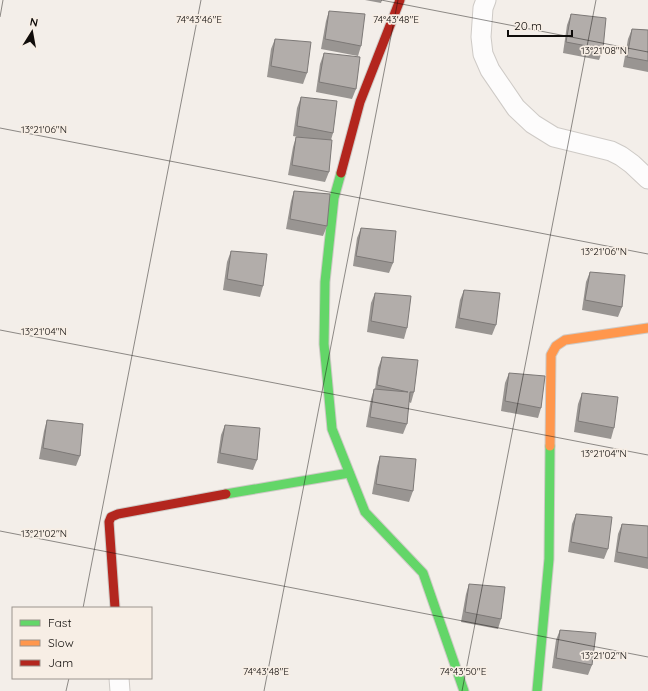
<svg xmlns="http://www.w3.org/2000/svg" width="648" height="691" viewBox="0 0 648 691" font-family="Quicksand,sans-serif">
  <rect width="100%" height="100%" fill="#f3eee9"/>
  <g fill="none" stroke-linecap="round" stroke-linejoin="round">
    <defs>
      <g id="street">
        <path d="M486,0L483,8L481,37L483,54L490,70L516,108L533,124L554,137L611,151L621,156L632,164L648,179"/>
        <path d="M119,678L120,691"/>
      </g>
      <g id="fast">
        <path d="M341,173L334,198L325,282L324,344L332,429L365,512L423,573L464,691"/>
        <path d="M226,494L349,473"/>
        <path d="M537,691L549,559L550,446"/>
      </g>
      <path id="slow" d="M550,446L551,355L556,346L565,340L648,328"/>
      <g id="jam">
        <path d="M341,173L360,102L400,0"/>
        <path d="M115,608L109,522L111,517L118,514L226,494"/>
      </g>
    </defs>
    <use href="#street" stroke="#cecac6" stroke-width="21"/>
    <use href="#fast" stroke="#cecac6" stroke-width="11"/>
    <use href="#slow" stroke="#cecac6" stroke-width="11"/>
    <use href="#jam" stroke="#cecac6" stroke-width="11"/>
    <use href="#street" stroke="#fdfcfc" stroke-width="19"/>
    <use href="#fast" stroke="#63d668" stroke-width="9"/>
    <use href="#slow" stroke="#ff974d" stroke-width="9"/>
    <use href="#jam" stroke="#b3261e" stroke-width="9"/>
  </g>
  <g fill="#999592">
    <path d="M365,0H382L381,3Z"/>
    <path d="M329,11L361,46L358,56L321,49L326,21Z"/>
    <path d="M571,14L603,49L599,60L563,53L567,25Z"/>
    <path d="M632,29L648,30V72L623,67L628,39Z"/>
    <path d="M275,39L307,73L303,84L267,77L271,49Z"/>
    <path d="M324,53L356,89L352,99L316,92L320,64Z"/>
    <path d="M301,97L333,133L331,140L329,172L325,182L288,175L293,147L296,137H298L293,136L297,108Z"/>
    <path d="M294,191L327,226L323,236L286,229L291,201Z"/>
    <path d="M361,228L393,263L389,273L353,266L357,238Z"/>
    <path d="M231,251L263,286L260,297L223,290L227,262Z"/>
    <path d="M590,272L622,307L618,317L582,310L586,282Z"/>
    <path d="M464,290L496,325L492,335L455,328L460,300Z"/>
    <path d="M375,293L407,328L404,339L367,332L371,303Z"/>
    <path d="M382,357L414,392L411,403L409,402L407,424L403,434L366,427L371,399L374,389H375L378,368Z"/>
    <path d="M509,373L541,408L538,418L501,411L505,383Z"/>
    <path d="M582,393L614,428L611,439L574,432L578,404Z"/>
    <path d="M47,420L80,456L76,466L39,459L44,431Z"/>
    <path d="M225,425L257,460L253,470L217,463L221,435Z"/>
    <path d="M380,456L413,491L409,502L372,494L377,466Z"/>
    <path d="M576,514L608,549L604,559L568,552L572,524Z"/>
    <path d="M622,524L648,526V569L614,562L618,534Z"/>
    <path d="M469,584L501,619L498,629L461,622L466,594Z"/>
    <path d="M560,630L592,665L588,675L552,668L556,640Z"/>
  </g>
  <g fill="#b2adaa" stroke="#7d7977">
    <path d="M329,11L365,14L361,46L325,39Z"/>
    <path d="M571,14L606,18L603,49L566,42Z"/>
    <path d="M632,29L648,30V61L627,57Z"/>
    <path d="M275,39L311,42L307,73L271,66Z"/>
    <path d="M324,53L360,57L356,89L319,82Z"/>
    <path d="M301,97L337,101L333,133L297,126Z"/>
    <path d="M296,137L332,140L329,172L292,165Z"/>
    <path d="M294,191L330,194L327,226L290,219Z"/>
    <path d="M361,228L396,231L393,263L356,256Z"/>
    <path d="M231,251L267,254L263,286L227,279Z"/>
    <path d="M590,272L625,275L622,307L585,300Z"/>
    <path d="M464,290L500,293L496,325L459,318Z"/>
    <path d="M375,293L411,296L407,328L371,321Z"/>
    <path d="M382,357L418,360L414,392H410L407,424L370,417L374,389L408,392L377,385Z"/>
    <path d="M509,373L545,376L541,408L505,401Z"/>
    <path d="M582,393L618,397L614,428L578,421Z"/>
    <path d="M47,420L83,424L80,456L43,448Z"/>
    <path d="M225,425L260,428L257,460L220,453Z"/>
    <path d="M380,456L416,459L413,491L376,484Z"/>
    <path d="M576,514L612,517L608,549L571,542Z"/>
    <path d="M622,524L648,526V558L617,552Z"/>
    <path d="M469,584L505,587L501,619L465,612Z"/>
    <path d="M560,630L596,633L592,665L556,658Z"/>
  </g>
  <path fill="none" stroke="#100d0b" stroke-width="1" stroke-opacity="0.45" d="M381,0L648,52M0,17L3,0M0,128L648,254M0,330L648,455M0,531L648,657M83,608L201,0M66,691L69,678M264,691L398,0M462,691L596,0"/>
  <g font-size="10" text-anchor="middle" fill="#100d0b" stroke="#f7eee5" stroke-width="3.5" stroke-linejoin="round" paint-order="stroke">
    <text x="199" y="23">74°43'46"E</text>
    <text x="396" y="23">74°43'48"E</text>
    <text x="604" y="54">13°21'08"N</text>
    <text x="44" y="133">13°21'06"N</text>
    <text x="604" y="255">13°21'06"N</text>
    <text x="44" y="335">13°21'04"N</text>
    <text x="604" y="457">13°21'04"N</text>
    <text x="44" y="537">13°21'02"N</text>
    <text x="604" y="659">13°21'02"N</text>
    <text x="266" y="675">74°43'48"E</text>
    <text x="463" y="675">74°43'50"E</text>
  </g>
  <rect x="12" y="607" width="140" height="72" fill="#f7eee5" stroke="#9b948e"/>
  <rect x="20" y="620" width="20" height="6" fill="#63d668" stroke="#9b948e"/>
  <text x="48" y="627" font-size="12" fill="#100d0b">Fast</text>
  <rect x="20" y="640" width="20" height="6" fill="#ff974d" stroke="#9b948e"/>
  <text x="48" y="647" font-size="12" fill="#100d0b">Slow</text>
  <rect x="20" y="660" width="20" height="6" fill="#b3261e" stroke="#9b948e"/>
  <text x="48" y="667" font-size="12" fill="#100d0b">Jam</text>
  <g transform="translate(32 32) rotate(11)" stroke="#f7eee5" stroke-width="3" paint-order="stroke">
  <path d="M0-3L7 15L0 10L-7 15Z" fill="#100d0b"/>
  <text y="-6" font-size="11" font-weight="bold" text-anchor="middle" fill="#100d0b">N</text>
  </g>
  <path d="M508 30v6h64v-6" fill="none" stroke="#100d0b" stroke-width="2"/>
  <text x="514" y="30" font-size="12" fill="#100d0b" stroke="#f7eee5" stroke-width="3" paint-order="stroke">20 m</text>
</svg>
